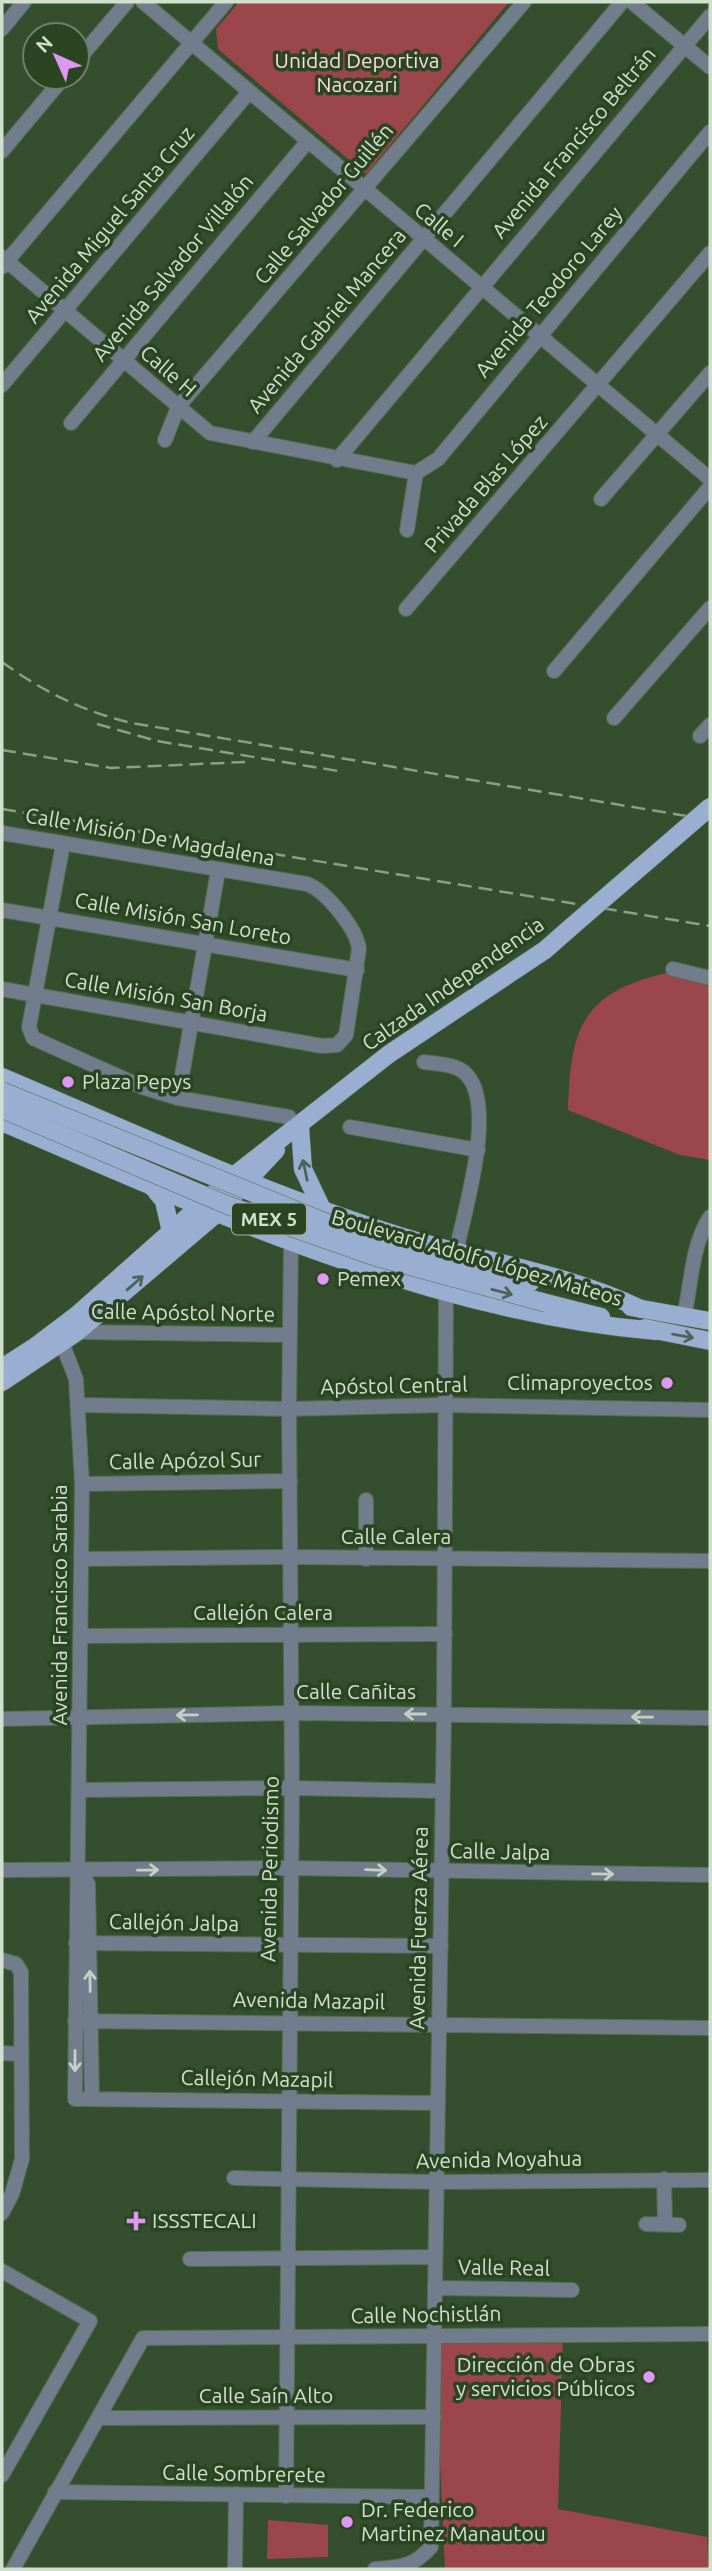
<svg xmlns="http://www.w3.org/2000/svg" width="712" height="2571" viewBox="0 0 712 2571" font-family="Ubuntu,sans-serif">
  <rect width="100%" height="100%" fill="#354f2e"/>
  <g fill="#9b464b">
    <path d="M239,2H509L366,174L218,49L216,29Z"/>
    <path d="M671,972L710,982V1160L680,1155L568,1110C570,1025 584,991 671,972Z"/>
    <path d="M434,2336H563L558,2509L707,2537L709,2569H445Z"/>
    <path d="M268,2520L328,2525V2557L267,2559Z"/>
  </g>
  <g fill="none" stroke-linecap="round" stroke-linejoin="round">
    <defs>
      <g id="minor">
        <path d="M143,2L710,479"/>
        <path d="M632,2L710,67"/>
        <path d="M2,29L24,2"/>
        <path d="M77,61L127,2"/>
        <path d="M2,151L64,77"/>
        <path d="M2,257L210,433L416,473L438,459L710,132"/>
        <path d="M2,267L226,2"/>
        <path d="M2,385L249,92"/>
        <path d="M71,423L308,141"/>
        <path d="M165,440L178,407L524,2"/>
        <path d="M253,442L622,2"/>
        <path d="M337,460L710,16"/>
        <path d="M601,499L710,373"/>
        <path d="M407,530L416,473"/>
        <path d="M406,609L710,253"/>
        <path d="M554,671L710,487"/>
        <path d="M614,718L710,608"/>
        <path d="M700,736L710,725"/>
        <path d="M2,833L307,884C326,891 357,929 359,949L346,1035L337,1045L322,1046L2,989"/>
        <path d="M63,844L29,1027L33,1038L142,1087L178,1098L289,1117"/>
        <path d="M2,910L357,970"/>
        <path d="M673,969L710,978"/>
        <path d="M424,1062C437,1064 455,1064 465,1073C498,1103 464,1213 456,1252"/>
        <path d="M178,1098L218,871"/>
        <path d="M350,1127L478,1150"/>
        <path d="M684,1317C691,1286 692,1243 710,1217"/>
        <path d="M77,1332L289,1335"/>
        <path d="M62,1343L76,1379L82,1484L75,2099L438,2103"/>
        <path d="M79,1405L289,1409L444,1405L710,1410"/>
        <path d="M82,1484L290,1481"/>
        <path d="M366,1500V1559"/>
        <path d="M82,1559L291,1557L710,1561"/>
        <path d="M82,1636L445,1634"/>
        <path d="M2,1719L292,1713L710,1718"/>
        <path d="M80,1790L292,1788L442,1791"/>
        <path d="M2,1870L290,1868L710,1875"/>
        <path d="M80,1871L88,1884L92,2099"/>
        <path d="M76,1943L441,1946"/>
        <path d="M2,1960L16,1964L21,1972L22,2159L12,2194L2,2213"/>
        <path d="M75,2021L710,2028"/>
        <path d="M2,2053L19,2054"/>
        <path d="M234,2178L436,2182L710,2180"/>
        <path d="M664,2179L665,2224"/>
        <path d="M646,2224L679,2225"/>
        <path d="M190,2259L435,2257"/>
        <path d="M2,2271L90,2321L2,2475"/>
        <path d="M435,2288L572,2290"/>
        <path d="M99,2418L434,2417"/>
        <path d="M55,2492L431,2497"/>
        <path d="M286,2496L292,1788L289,1409L291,1241"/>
        <path d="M13,2569L143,2338L710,2334"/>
        <path d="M235,2569L236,2494"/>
        <path d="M375,2569C401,2567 413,2567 431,2547L444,1714L446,1291"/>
      </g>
      <g id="major">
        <path d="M2,1077C132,1132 262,1193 397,1235C478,1261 564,1272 641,1309"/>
        <path d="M2,1122C210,1211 428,1312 656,1331"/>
        <path d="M300,1127L303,1169L322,1209"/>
        <path d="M152,1186L164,1201L171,1232"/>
        <path d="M546,1303L601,1317"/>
        <path d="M631,1307L710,1321"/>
        <path d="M645,1328L710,1341"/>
        <path d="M2,1368L36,1346L77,1315L236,1174L389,1054L545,950L570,928"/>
        <path d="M2,1382L77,1332L216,1214L276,1150"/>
      </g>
    </defs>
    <use href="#minor" stroke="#546c4e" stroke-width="16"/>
    <use href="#major" stroke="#546c4e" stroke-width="19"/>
    <use href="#minor" stroke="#717c8c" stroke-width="14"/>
    <use href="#major" stroke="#99aed0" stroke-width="18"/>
    <g stroke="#8ca086" stroke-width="2.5" stroke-dasharray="14 7" stroke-linecap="butt">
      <path d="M2,662C42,691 84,712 132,723L710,820"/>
      <path d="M97,724L157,741L344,772"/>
      <path d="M2,750L111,768L245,762"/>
      <path d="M2,809L710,926"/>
    </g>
    <defs>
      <g id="major-bridge">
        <path d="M570,928L710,807"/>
        <path d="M2,1091L330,1224L436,1259L531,1282"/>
        <path d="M2,1109L227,1205L376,1257L546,1303"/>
      </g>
    </defs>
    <use href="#major-bridge" stroke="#546c4e" stroke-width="19" stroke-linecap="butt"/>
    <use href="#major-bridge" stroke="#99aed0" stroke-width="18"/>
  </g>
  <defs><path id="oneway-shaft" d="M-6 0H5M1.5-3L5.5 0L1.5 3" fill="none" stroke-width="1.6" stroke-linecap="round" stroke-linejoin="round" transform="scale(1.75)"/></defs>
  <g stroke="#4c6457">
    <use href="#oneway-shaft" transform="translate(305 1170) rotate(-102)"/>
    <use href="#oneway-shaft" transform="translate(135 1283) rotate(-41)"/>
    <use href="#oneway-shaft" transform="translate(502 1292) rotate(15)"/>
    <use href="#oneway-shaft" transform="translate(683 1336) rotate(10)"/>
  </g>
  <g stroke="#c3d1c2">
    <use href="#oneway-shaft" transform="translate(415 1714) rotate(-180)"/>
    <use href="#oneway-shaft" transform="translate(187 1715) rotate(179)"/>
    <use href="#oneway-shaft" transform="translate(642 1717) rotate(-179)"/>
    <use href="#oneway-shaft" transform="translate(148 1870) rotate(-1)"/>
    <use href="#oneway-shaft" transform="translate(376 1870) rotate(2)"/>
    <use href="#oneway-shaft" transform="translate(603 1874) rotate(1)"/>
    <use href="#oneway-shaft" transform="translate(90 1981) rotate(-91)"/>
    <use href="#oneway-shaft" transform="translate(75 2061) rotate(90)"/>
  </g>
  <g fill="#de98f2" stroke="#2b4523" stroke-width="2.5">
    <circle cx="68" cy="1082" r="7"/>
    <circle cx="323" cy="1279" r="7"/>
    <circle cx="667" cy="1383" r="7"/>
    <path d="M132.5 2210.5h7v7h7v7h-7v7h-7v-7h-7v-7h7z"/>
    <circle cx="649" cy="2377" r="7"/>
    <circle cx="347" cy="2522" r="7"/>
  </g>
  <g text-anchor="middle" stroke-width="7" stroke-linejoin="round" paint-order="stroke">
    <rect fill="#2b4523" stroke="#9fb299" stroke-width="2" x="232" y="1203.5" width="74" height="31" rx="5"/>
    <g font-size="19" font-weight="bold" fill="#d1e0cc">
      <text x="269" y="1226">MEX 5</text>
    </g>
    <g font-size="21" fill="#fbdbda" stroke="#2b4523">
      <text x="357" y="68">Unidad Deportiva<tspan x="357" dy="24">Nacozari</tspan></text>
    </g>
    <g font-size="21" fill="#d1e0cc" stroke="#2b4523">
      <text transform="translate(574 143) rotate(-50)" y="7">Avenida Francisco Beltrán</text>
      <text transform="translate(324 204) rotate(-50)" y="7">Calle Salvador Guillén</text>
      <text transform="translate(110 225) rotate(-50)" y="7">Avenida Miguel Santa Cruz</text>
      <text transform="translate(439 225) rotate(40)" y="7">Calle I</text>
      <text transform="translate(173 268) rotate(-50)" y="7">Avenida Salvador Villalón</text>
      <text transform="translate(549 292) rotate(-50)" y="7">Avenida Teodoro Larey</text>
      <text transform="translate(327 321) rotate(-50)" y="7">Avenida Gabriel Mancera</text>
      <text transform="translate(168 371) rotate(41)" y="7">Calle H</text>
      <text transform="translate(486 484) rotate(-49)" y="7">Privada Blas López</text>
      <text transform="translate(150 837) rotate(10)" y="7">Calle Misión De Magdalena</text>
      <text transform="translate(183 919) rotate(10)" y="7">Calle Misión San Loreto</text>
      <text transform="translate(453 984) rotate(-35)" y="7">Calzada Independencia</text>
      <text transform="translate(166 997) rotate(10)" y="7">Calle Misión San Borja</text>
      <text transform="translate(477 1258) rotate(16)" y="7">Boulevard Adolfo López Mateos</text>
      <text transform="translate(183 1313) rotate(1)" y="7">Calle Apóstol Norte</text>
      <text transform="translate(394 1386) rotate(-1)" y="7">Apóstol Central</text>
      <text transform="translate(185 1461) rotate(-1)" y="7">Calle Apózol Sur</text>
      <text x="396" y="1544">Calle Calera</text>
      <text transform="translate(60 1605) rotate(-90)" y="7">Avenida Francisco Sarabia</text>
      <text x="263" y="1620">Callejón Calera</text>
      <text x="356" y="1699">Calle Cañitas</text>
      <text transform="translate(500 1852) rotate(1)" y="7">Calle Jalpa</text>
      <text transform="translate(270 1869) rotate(-89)" y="7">Avenida Periodismo</text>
      <text transform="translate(174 1923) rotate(1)" y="7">Callejón Jalpa</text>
      <text transform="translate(419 1928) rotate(-89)" y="7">Avenida Fuerza Aérea</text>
      <text transform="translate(309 2001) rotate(1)" y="7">Avenida Mazapil</text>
      <text transform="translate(257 2079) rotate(1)" y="7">Callejón Mazapil</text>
      <text transform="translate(499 2160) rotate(-1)" y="7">Avenida Moyahua</text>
      <text transform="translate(504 2268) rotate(1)" y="7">Valle Real</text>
      <text transform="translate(426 2315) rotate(-1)" y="7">Calle Nochistlán</text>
      <text x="266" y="2403">Calle Saín Alto</text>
      <text transform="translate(244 2474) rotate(1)" y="7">Calle Sombrerete</text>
    </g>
    <g font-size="21" fill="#d1e0cc" stroke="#2b4523" text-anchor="start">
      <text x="82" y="1089">Plaza Pepys</text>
      <text x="337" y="1286">Pemex</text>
      <text x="653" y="1390" text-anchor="end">Climaproyectos</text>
      <text x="152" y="2228">ISSSTECALI</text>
      <text x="635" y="2372" text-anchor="end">Dirección de Obras<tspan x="635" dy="24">y servicios Públicos</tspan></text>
      <text x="361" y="2517">Dr. Federico<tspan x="361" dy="24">Martinez Manautou</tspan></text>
    </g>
  </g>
  <rect width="712" height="2571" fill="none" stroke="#d1e0cc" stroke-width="7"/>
  <g transform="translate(56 56) rotate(315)"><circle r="33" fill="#2b4523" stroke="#6d8367" stroke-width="2"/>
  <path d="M0-5L12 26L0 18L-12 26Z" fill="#de98f2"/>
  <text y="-10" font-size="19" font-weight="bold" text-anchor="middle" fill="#d1e0cc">N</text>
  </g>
</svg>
